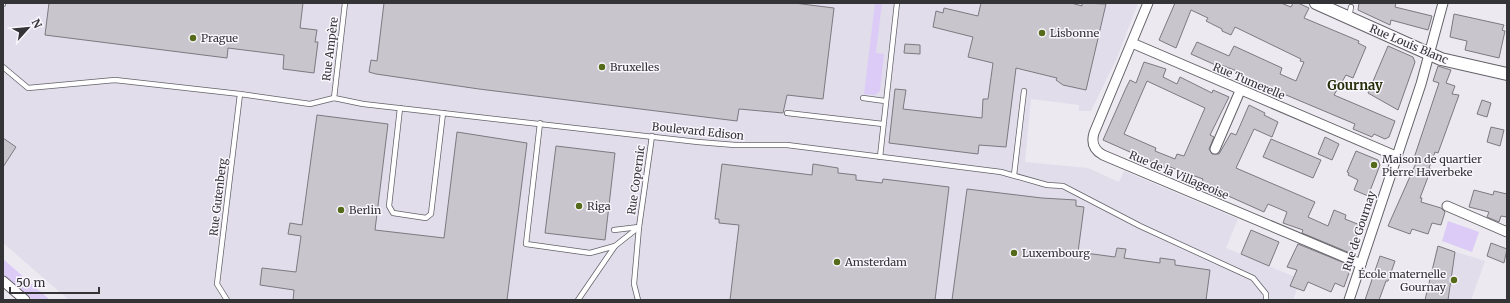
<svg xmlns="http://www.w3.org/2000/svg" width="1510" height="303" viewBox="0 0 1510 303" font-family="Merriweather,serif">
  <rect width="100%" height="100%" fill="#ece9f1"/>
  <g fill="#e1ddeb">
    <path d="M3,3H1138L1117,58L1091,111H1079V105L1031,99L1025,162L1088,168L1119,182L1124,171L1238,219L1226,248L1295,277L1290,286L1297,289L1293,300H69L3,243Z"/>
    <path d="M1437,246L1485,261L1471,300H1425Z"/>
  </g>
  <g fill="#dccbf6">
    <path d="M875,3H882L876,53L884,54L880,91L875,95L864,94Z"/>
    <path d="M1448,221L1479,232L1472,252L1442,241Z"/>
    <path d="M3,259L50,300H33L3,274Z"/>
  </g>
  <g fill="#c8c5cd" stroke="#7c7980" fill-rule="evenodd">
    <path d="M49,3H303L300,28L317,30L315,42H318L314,73L283,69L284,55L228,48L227,58L45,35Z"/>
    <path d="M384,3H794L834,8L823,99L787,95L783,113L739,109L737,121L479,89L376,74L369,72L371,60L377,61Z"/>
    <path d="M981,3H1071L1082,6V3L1106,4L1086,90L1063,85L1056,80L1057,78L1016,68L1006,147L979,145L978,154L889,143L895,89L906,90L903,109L982,118L983,99H988L993,63L968,57L973,37L933,27L936,11L943,13L944,8L978,16Z"/>
    <path d="M1175,3H1281L1291,7L1293,3H1298L1309,8L1304,18L1359,41L1358,43L1366,47L1353,78L1346,75L1334,95L1395,121L1389,137L1385,139L1374,134L1372,137L1353,129L1355,124L1241,76L1242,73L1221,65L1220,67L1191,54L1197,42L1229,56L1234,46L1282,68L1280,74L1296,81L1304,62L1300,61L1301,59L1235,27L1231,35L1222,31V29L1206,21L1208,18L1191,10L1176,48L1159,40Z"/>
    <path d="M1359,3H1396L1395,7L1432,16L1428,30L1391,20L1390,25L1358,10Z"/>
    <path d="M1454,14L1504,25L1502,30L1505,31L1499,58L1465,50L1467,41L1450,37Z"/>
    <path d="M905,44L920,45V54L904,53Z"/>
    <path d="M1388,46L1413,57L1415,62L1398,110L1368,93Z"/>
    <path d="M1144,62L1166,69L1163,77L1177,84L1180,77L1212,93L1213,90L1229,97L1210,135L1214,137L1209,149L1212,154H1219L1231,133L1236,135L1249,105L1265,113L1264,115L1278,122L1272,137L1254,129L1236,168L1315,202L1308,217L1328,226L1334,210L1346,215L1345,219L1360,225L1356,237L1360,239L1356,249L1350,253L1302,233L1303,230L1283,223L1287,212L1268,204L1264,212L1215,190L1214,194L1199,187L1203,179L1167,166L1166,168L1103,140L1126,88L1130,80L1136,83ZM1147,81L1205,108L1184,156L1177,154L1175,159L1155,151L1156,148L1124,134Z"/>
    <path d="M1438,66L1451,70L1446,83L1455,86L1452,94L1459,95L1438,153L1435,152L1429,168L1431,169L1420,198H1422L1421,202L1441,208L1445,212L1441,225L1432,223L1428,234L1412,229L1410,234L1388,226L1416,163L1413,161L1439,83L1433,81Z"/>
    <path d="M1482,100L1491,103L1487,117L1477,114Z"/>
    <path d="M317,115L388,124L375,230L444,238L457,132L527,143L507,300H293L294,290L260,285L262,268L296,272L301,236L288,234L290,223L302,225Z"/>
    <path d="M1491,127L1504,130L1500,146L1487,142Z"/>
    <path d="M1325,137L1339,144L1332,160L1318,154Z"/>
    <path d="M3,138L16,147L3,167Z"/>
    <path d="M1271,139L1321,160L1313,178L1263,157Z"/>
    <path d="M556,146L615,153L605,240L545,233Z"/>
    <path d="M1356,151L1378,160L1380,165L1368,196L1354,190L1358,180L1348,175L1349,173L1347,172Z"/>
    <path d="M722,164L812,175L813,164L838,168V173L856,175V180L882,183L883,179L949,187L935,300H730L739,225L719,223V219H715Z"/>
    <path d="M967,189L1042,198L1076,200V206L1084,207L1078,252L1115,257L1117,248L1126,249L1124,258L1160,263V258L1175,260V265L1210,270L1206,300H952Z"/>
    <path d="M1474,190L1493,195L1494,191L1507,194V217L1501,216L1499,222L1487,217L1489,212L1469,207Z"/>
    <path d="M1251,230L1279,242L1269,266L1241,254Z"/>
    <path d="M1491,243L1507,249L1504,263L1487,256Z"/>
    <path d="M1298,244L1347,264L1350,270L1344,287L1335,283L1331,292L1308,282L1304,291L1290,286L1297,270L1287,267Z"/>
    <path d="M1438,246L1455,252L1448,300H1425Z"/>
    <path d="M1380,256L1395,261L1388,281H1386L1379,300H1365Z"/>
  </g>
  <g fill="none" stroke-linecap="round" stroke-linejoin="round">
    <defs>
      <g id="service">
        <path d="M3,4V3"/>
        <path d="M1349,17L1351,7"/>
        <path d="M3,67L28,88L115,80L240,94L310,104L334,98L363,104L698,142L735,145H787L1001,172L1047,185L1063,186L1140,226L1253,278L1266,294V300"/>
        <path d="M334,98L345,3"/>
        <path d="M863,98L885,101"/>
        <path d="M400,108L389,206L393,213L426,218L431,214L443,113"/>
        <path d="M787,113L883,124"/>
        <path d="M540,123L526,244L590,253L615,246"/>
        <path d="M880,157L897,3"/>
        <path d="M1014,175L1024,91"/>
        <path d="M614,230L639,227L634,284L638,300"/>
        <path d="M227,300L217,284L240,94"/>
        <path d="M578,300L615,246L639,227L652,136"/>
      </g>
      <g id="minor">
        <path d="M1148,3L1094,133C1091,143 1094,150 1103,155L1361,264"/>
        <path d="M1132,43L1398,157"/>
        <path d="M1215,149L1240,91"/>
        <path d="M1447,206L1507,232"/>
        <path d="M3,281L25,300"/>
        <path d="M1349,300L1421,84L1443,3"/>
      </g>
      <path id="tertiary" d="M1316,3L1441,59L1507,74"/>
    </defs>
    <use href="#service" stroke="#646269" stroke-width="6"/>
    <use href="#minor" stroke="#646269" stroke-width="11"/>
    <use href="#tertiary" stroke="#646269" stroke-width="14"/>
    <use href="#service" stroke="#fff" stroke-width="4.5"/>
    <use href="#minor" stroke="#fff" stroke-width="9"/>
    <use href="#tertiary" stroke="#fff" stroke-width="12"/>
  </g>
  <g fill="#566b19" stroke="#f9f6fe" stroke-width="1.5">
    <circle cx="1042" cy="33" r="4"/>
    <circle cx="193" cy="38" r="4"/>
    <circle cx="602" cy="67" r="4"/>
    <circle cx="1374" cy="165" r="4"/>
    <circle cx="579" cy="206" r="4"/>
    <circle cx="341" cy="210" r="4"/>
    <circle cx="1014" cy="253" r="4"/>
    <circle cx="837" cy="262" r="4"/>
    <circle cx="1454" cy="280" r="4"/>
  </g>
  <g text-anchor="middle" stroke-width="3" stroke-linejoin="round" paint-order="stroke">
    <g font-size="11" fill="#343336" stroke="#f9f6fe" text-anchor="start">
      <text x="1050" y="37">Lisbonne</text>
      <text x="201" y="42">Prague</text>
      <text x="610" y="71">Bruxelles</text>
      <text x="1382" y="163">Maison de quartier<tspan x="1382" dy="13">Pierre Haverbeke</tspan></text>
      <text x="587" y="210">Riga</text>
      <text x="349" y="214">Berlin</text>
      <text x="1022" y="257">Luxembourg</text>
      <text x="845" y="266">Amsterdam</text>
      <text x="1446" y="278" text-anchor="end">École maternelle<tspan x="1446" dy="13">Gournay</tspan></text>
    </g>
    <g font-size="11" fill="#343336" stroke="#f9f6fe">
      <text transform="translate(1409 44) rotate(23)" y="4">Rue Louis Blanc</text>
      <text transform="translate(330 49) rotate(-83)" y="4">Rue Ampère</text>
      <text transform="translate(1249 81) rotate(23)" y="4">Rue Tumerelle</text>
      <text transform="translate(698 131) rotate(6)" y="4">Boulevard Edison</text>
      <text transform="translate(1179 175) rotate(23)" y="4">Rue de la Villageoise</text>
      <text transform="translate(636 180) rotate(-82)" y="4">Rue Copernic</text>
      <text transform="translate(218 197) rotate(-83)" y="4">Rue Gutenberg</text>
      <text transform="translate(1359 231) rotate(-72)" y="4">Rue de Gournay</text>
    </g>
    <g font-size="13" font-weight="bold" fill="#242e07" stroke="#f9f6fe">
      <text x="1355" y="90">Gournay</text>
    </g>
  </g>
  <rect width="1510" height="303" fill="none" stroke="#343336" stroke-width="8"/>
  <g transform="translate(28 28) rotate(63)" stroke="#f9f6fe" stroke-width="3" paint-order="stroke">
  <path d="M0-3L7 15L0 10L-7 15Z" fill="#343336"/>
  <text y="-6" font-size="11" font-weight="bold" text-anchor="middle" fill="#343336">N</text>
  </g>
  <path d="M10 287v6h89v-6" fill="none" stroke="#343336" stroke-width="2"/>
  <text x="16" y="287" font-size="12" fill="#343336" stroke="#f9f6fe" stroke-width="3" paint-order="stroke">50 m</text>
</svg>
